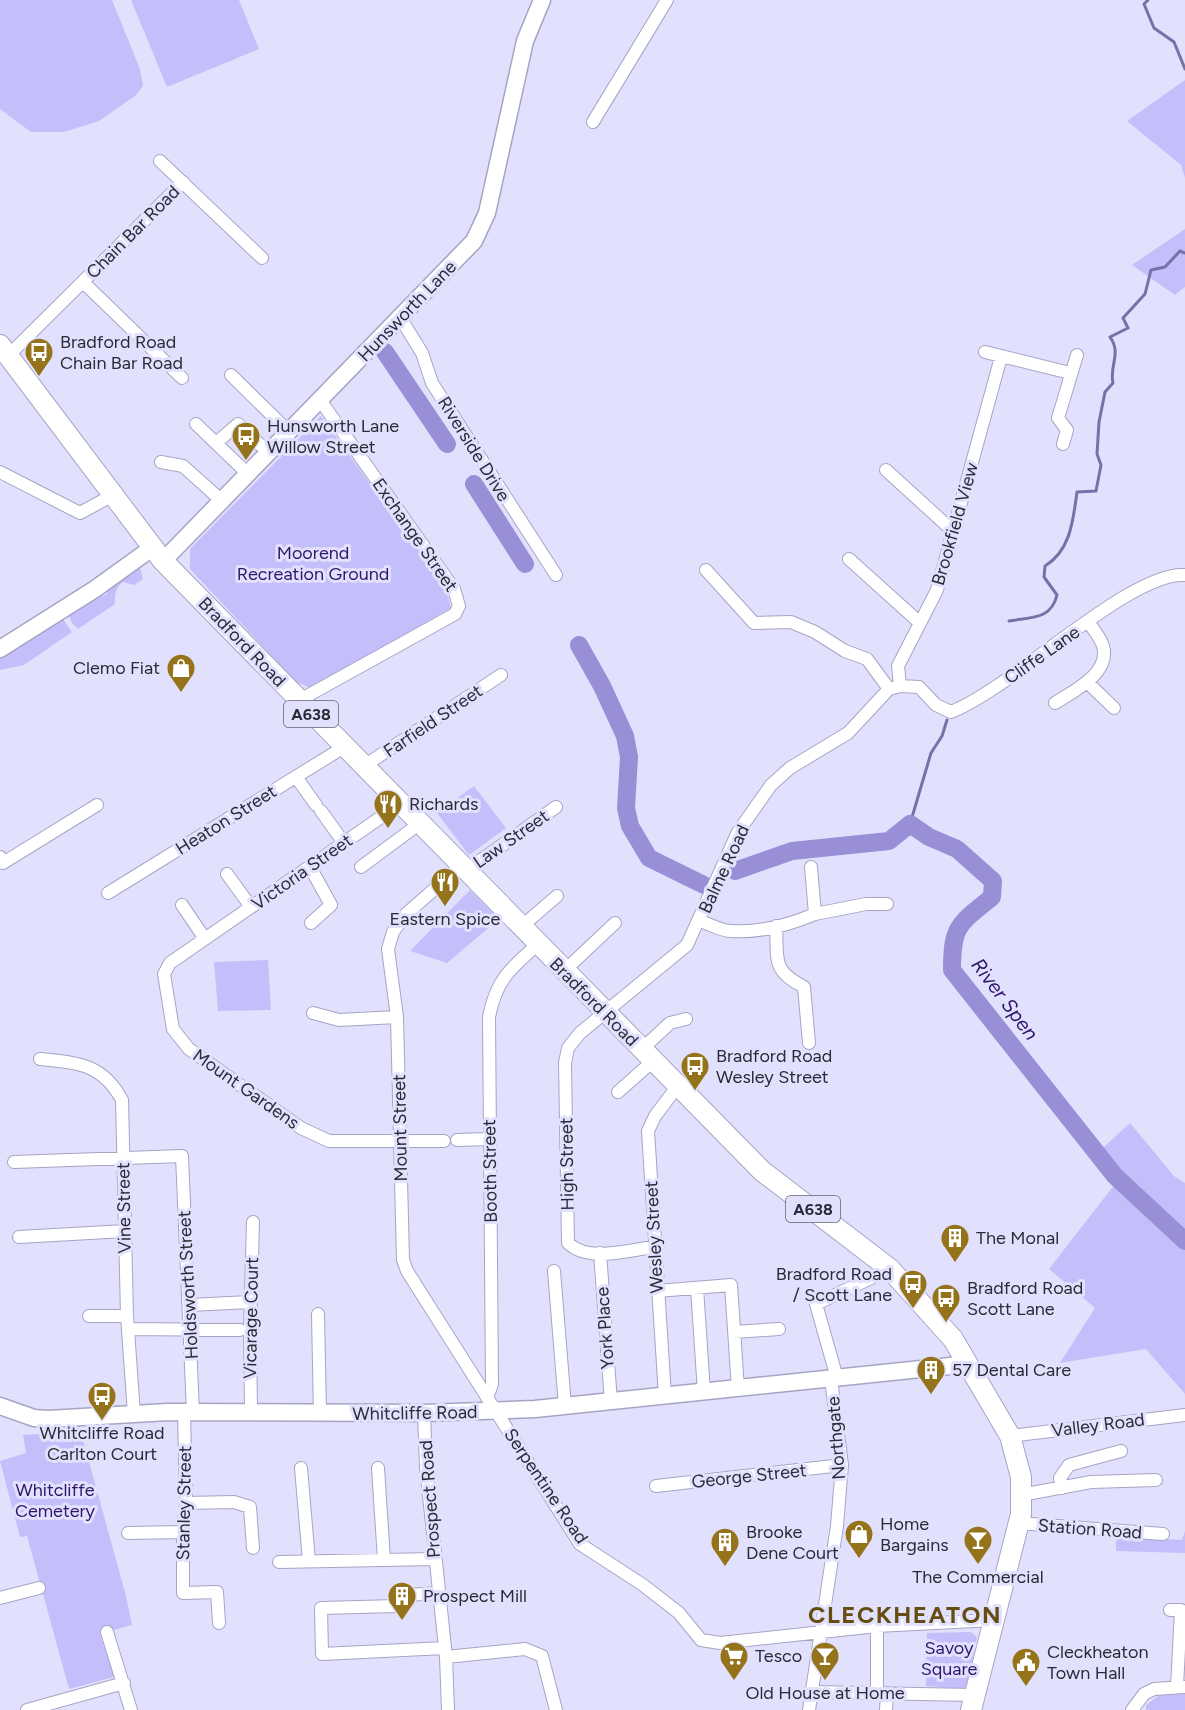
<svg xmlns="http://www.w3.org/2000/svg" width="1185" height="1710" font-family="Figtree,sans-serif">
  <rect width="100%" height="100%" fill="#e2e1fd"/>
  <path fill="#c4befa" d="M0 0H112L140 69 143 86 135 96 99 121 64 132H31L0 109Z
    M131 0H239L259 49 167 87Z
    M1185 80V178L1181 165 1127 121Z
    M1185 229V287L1175 295 1132 265Z
    M321 416 446 589 451 608 311 688 296 682 190 569V549Z
    M139 565 143 579 134 585 123 582C116 587 114 595 115 604L78 629 72 623 69 616 82 604 107 594 106 588 116 581 117 584 123 581V572Z
    M63 619 72 632 24 665 0 670V656Z
    M474 786 506 828 469 855 437 813Z
    M470 890 499 919 447 963 410 951Z
    M268 960 271 1010 218 1011 214 962Z
    M1130 1123 1174 1176 1185 1183V1394L1146 1349 1060 1363 1095 1308 1049 1269 1115 1184 1093 1157Z
    M79 1425 126 1596 132 1625 100 1634 114 1677 69 1689 27 1536 20 1537 0 1461 26 1453 23 1435 39 1434 44 1428Z
    M1185 1531V1553L1116 1551V1535L1182 1540Z
    M971 1632 977 1637 966 1689 926 1686 927 1633Z
    M1161 1694H1185V1710H1146V1705Z"/>
  <g fill="none" stroke-linecap="round" stroke-linejoin="round">
    <path stroke="#7771a7" stroke-width="3" d="M1148 0 1144 4 1154 28 1174 42 1185 69
      M1009 621C1031 617 1051 620 1057 595L1044 577 1045 566C1071 550 1073 520 1077 492L1096 491 1101 465 1097 454 1099 422 1105 392 1113 383C1109 365 1122 354 1110 337L1128 328 1123 318 1145 294 1151 270 1165 267 1180 251 1185 253
      M910 824 931 753 942 736 947 720"/>
    <path stroke="#988fd7" stroke-width="18" d="M385 352 447 444
      M474 484 525 564
      M579 645 602 686 625 736 629 757 626 808 630 826 649 858 704 885
      M735 871 792 851 889 841 910 824 929 837 957 849 993 881 992 897C959 924 952 925 952 970L1115 1176 1185 1241"/>
    <g stroke="#a6a4c5" stroke-width="14">
      <path id="street" d="M593 122 667 0
        M160 161 262 258
        M83 282 182 378
        M401 319 422 353 432 383 556 575
        M985 352 1070 373
        M8 356 183 182
        M231 375 288 431
        M196 424 248 474
        M216 443 238 424 268 452
        M1063 444 1067 430 1058 418 1077 355
        M161 462 183 466 222 501
        M886 470 953 531
        M0 472 80 513 113 495
        M849 559 920 623
        M706 570 754 623 791 622 815 632 845 651 867 659 889 689
        M1087 682 1114 708
        M900 686 898 666 937 590 1001 357
        M298 701 455 614 459 606 454 589 320 400
        M1055 703C1074 691 1111 673 1103 646 1101 638 1093 630 1089 622
        M364 766 501 675
        M296 777 316 805
        M400 804 170 963 164 974 173 1029 189 1049 301 1128 329 1141H444
        M321 811 344 843
        M0 857 3 863 97 805
        M462 865 406 914 393 932 388 949 397 1017 403 1260 407 1271 580 1544 643 1585 679 1613 701 1640 720 1643 877 1626 994 1620
        M310 867 331 905 311 923
        M361 867 419 824
        M467 870 556 807
        M227 874 251 907
        M108 893 344 747
        M182 905 205 939
        M815 914 866 904H887
        M700 921C710 924 721 931 731 931 760 933 789 925 815 914L811 867
        M776 926C778 960 771 970 804 987L809 1043
        M521 927 557 896
        M563 972 615 923
        M313 1013 339 1020 397 1017
        M642 1049 670 1023 686 1019
        M40 1059C77 1063 102 1063 122 1100L127 1316 134 1414
        M618 1092 653 1061
        M457 1140 489 1139
        M14 1162 182 1156 193 1413
        M19 1237 125 1231
        M654 1247C628 1250 589 1263 568 1243L565 1063 568 1048 580 1033 687 945 738 832 771 785 790 768 848 733 889 689 900 686 919 687 936 705 951 712C1013 688 1130 571 1185 575
        M600 1253 611 1402
        M554 1271 565 1406
        M697 1288 704 1392
        M657 1291 731 1285 738 1389
        M189 1305 250 1302
        M318 1314 320 1414
        M89 1316H127
        M129 1329 240 1330
        M734 1332 779 1329
        M837 1378 816 1304 890 1269
        M665 1396 648 1131 655 1116 677 1087
        M487 1398 492 1384 489 1017C496 980 510 969 537 945
        M184 1412 186 1503 183 1532V1593L217 1592 219 1623
        M251 1413 250 1331 253 1222
        M424 1413 426 1467 446 1657 448 1710
        M1010 1436 1185 1415
        M301 1468 309 1561
        M378 1468 384 1560
        M656 1486 842 1465
        M1062 1488 1060 1478 1069 1465 1121 1451
        M1021 1495 1091 1482 1156 1480
        M186 1503 234 1502 250 1507 253 1548
        M1018 1523 1163 1534
        M128 1533 183 1532
        M279 1562 434 1559
        M438 1593 408 1595 397 1606 321 1608 322 1654 445 1648
        M0 1598 39 1588
        M1170 1610H1181L1177 1687
        M107 1632 131 1710
        M446 1657 525 1649 542 1656 556 1710
        M813 1692 973 1695
        M877 1693V1626
        M27 1710 124 1683
        M809 1710 837 1526 842 1465 831 1379
        M886 1710 887 1694
        M1132 1710 1144 1694 1154 1689 1184 1687"/>
    </g>
    <g stroke="#a6a4c5" stroke-width="19">
      <path id="secondary" d="M163 561 474 241 487 213 525 41 542 0
        M0 649 95 589 152 548
        M0 1406 34 1418 48 1419 168 1412 424 1413 535 1409 969 1364"/>
    </g>
    <g stroke="#a6a4c5" stroke-width="22">
      <path id="primary" d="M0 345 163 561 762 1171 890 1269 953 1339 1010 1436 1021 1477V1514L971 1710"/>
    </g>
    <use href="#street" stroke="#fff" stroke-width="12"/>
    <use href="#secondary" stroke="#fff" stroke-width="16"/>
    <use href="#primary" stroke="#fff" stroke-width="20"/>
  </g>
  <defs>
    <g id="bus-pin" transform="scale(1.5)"><path d="M0 17L-7.5 6A9.5 9.5 0 1 1 7.5 6Z" fill="#95731b" stroke="#e2e1fd"/><path d="M-5-6H5V4H4V6H2V4H-2V6H-4V4H-5ZM-3.5-4V0h7V-4ZM-3.5 1.2v1.5H-2V1.2ZM2 1.2v1.5H3.5V1.2Z" fill="#fff"/></g>
    <g id="shop-pin" transform="scale(1.5)"><path d="M0 17L-7.5 6A9.5 9.5 0 1 1 7.5 6Z" fill="#95731b" stroke="#e2e1fd"/><path d="M-5-2.5h2.3a2.7 3.5 0 0 1 5.4 0H5L5.5 6h-11ZM-1.5-2.5h3a1.5 2.3 0 0 0-3 0Z" fill="#fff"/></g>
    <g id="restaurant-pin" transform="scale(1.5)"><path d="M0 17L-7.5 6A9.5 9.5 0 1 1 7.5 6Z" fill="#95731b" stroke="#e2e1fd"/><path d="M-5-6h1v4h1v-4h1v4h1v-4h1v5L-1.5 .5V6h-2V.5L-5-1ZM5-6V6H3V1.5H1.5Q1.5-4 5-6Z" fill="#fff"/></g>
    <g id="building-pin" transform="scale(1.5)"><path d="M0 17L-7.5 6A9.5 9.5 0 1 1 7.5 6Z" fill="#95731b" stroke="#e2e1fd"/><path d="M-4-6H4V6H1V3H-1V6H-4ZM-2.5-4.3h1.7v1.8h-1.7ZM.8-4.3h1.7v1.8H.8ZM-2.5-1h1.7V.8h-1.7ZM.8-1h1.7V.8H.8Z" fill="#fff"/></g>
    <g id="bar-pin" transform="scale(1.5)"><path d="M0 17L-7.5 6A9.5 9.5 0 1 1 7.5 6Z" fill="#95731b" stroke="#e2e1fd"/><path d="M-6-5H6L.8 .8V4.5H3.5V6h-7V4.5H-.8V.8Z" fill="#fff"/></g>
    <g id="supermarket-pin" transform="scale(1.5)"><path d="M0 17L-7.5 6A9.5 9.5 0 1 1 7.5 6Z" fill="#95731b" stroke="#e2e1fd"/><path d="M-6-5.5h2.5l.6 2H6L4.5 2H-2.5L-4.4-4H-6ZM-1.5 3.2a1.3 1.3 0 1 0 .1 0ZM3 3.2a1.3 1.3 0 1 0 .1 0Z" fill="#fff"/></g>
    <g id="civic-pin" transform="scale(1.5)"><path d="M0 17L-7.5 6A9.5 9.5 0 1 1 7.5 6Z" fill="#95731b" stroke="#e2e1fd"/><path d="M-.6-6.5H3V-4.5H.6V-3L4-1V1h2V6H-6V1h2V-1L-.6-3ZM-1.2 2.5V6h2.4V2.5Z" fill="#fff"/></g>
  </defs>
  <g fill-rule="evenodd">
    <use href="#bus-pin" x="39" y="352"/>
    <use href="#bus-pin" x="246" y="436"/>
    <use href="#shop-pin" x="181" y="668"/>
    <use href="#restaurant-pin" x="388" y="804"/>
    <use href="#restaurant-pin" x="445" y="882"/>
    <use href="#bus-pin" x="695" y="1066"/>
    <use href="#building-pin" x="955" y="1238"/>
    <use href="#bus-pin" x="913" y="1284"/>
    <use href="#bus-pin" x="946" y="1298"/>
    <use href="#building-pin" x="931" y="1370"/>
    <use href="#bus-pin" x="102" y="1396"/>
    <use href="#shop-pin" x="859" y="1534"/>
    <use href="#bar-pin" x="978" y="1540"/>
    <use href="#building-pin" x="725" y="1542"/>
    <use href="#building-pin" x="402" y="1596"/>
    <use href="#supermarket-pin" x="734" y="1656"/>
    <use href="#bar-pin" x="825" y="1656"/>
    <use href="#civic-pin" x="1026" y="1662"/>
  </g>
  <g text-anchor="middle" dominant-baseline="central" stroke-width="6" stroke-linejoin="round" paint-order="stroke">
    <g fill="#e2e1fd" stroke="#626172" stroke-width="1.5">
      <rect x="284" y="701" width="54" height="26" rx="4.5"/>
      <rect x="786" y="1196" width="54" height="26" rx="4.5"/>
    </g>
    <g font-size="16" font-weight="bold" fill="#2b2a37">
      <text x="311" y="714">A638</text>
      <text x="813" y="1209">A638</text>
    </g>
    <g font-size="18" fill="#2b2a37" stroke="#e2e1fd">
      <text transform="translate(133 232) rotate(-45)">Chain Bar Road</text>
      <text transform="translate(407 311) rotate(-46)">Hunsworth Lane</text>
      <text transform="translate(474 449) rotate(58)">Riverside Drive</text>
      <text transform="translate(955 524) rotate(-74)">Brookfield View</text>
      <text transform="translate(415 535) rotate(55)">Exchange Street</text>
      <text transform="translate(242 642) rotate(46)">Bradford Road</text>
      <text transform="translate(1042 655) rotate(-35)">Cliffe Lane</text>
      <text transform="translate(433 721) rotate(-34)">Farfield Street</text>
      <text transform="translate(226 820) rotate(-32)">Heaton Street</text>
      <text transform="translate(511 839) rotate(-35)">Law Street</text>
      <text transform="translate(724 869) rotate(-65)">Balme Road</text>
      <text transform="translate(302 872) rotate(-35)">Victoria Street</text>
      <text transform="translate(594 1002) rotate(45)">Bradford Road</text>
      <text transform="translate(246 1089) rotate(35)">Mount Gardens</text>
      <text transform="translate(400 1128) rotate(-91)">Mount Street</text>
      <text transform="translate(567 1164) rotate(-91)">High Street</text>
      <text transform="translate(490 1171) rotate(-91)">Booth Street</text>
      <text transform="translate(124 1208) rotate(-91)">Vine Street</text>
      <text transform="translate(654 1237) rotate(-93)">Wesley Street</text>
      <text transform="translate(188 1285) rotate(-93)">Holdsworth Street</text>
      <text transform="translate(251 1318) rotate(-89)">Vicarage Court</text>
      <text transform="translate(605 1328) rotate(-94)">York Place</text>
      <text transform="translate(415 1413) rotate(-1)">Whitcliffe Road</text>
      <text transform="translate(1098 1425) rotate(-7)">Valley Road</text>
      <text transform="translate(836 1438) rotate(-94)">Northgate</text>
      <text transform="translate(749 1476) rotate(-6)">George Street</text>
      <text transform="translate(546 1486) rotate(56)">Serpentine Road</text>
      <text transform="translate(430 1499) rotate(-94)">Prospect Road</text>
      <text transform="translate(184 1503) rotate(-89)">Stanley Street</text>
      <text transform="translate(1090 1529) rotate(4)">Station Road</text>
    </g>
    <g font-size="18" fill="#2b2a37" stroke="#e2e1fd" text-anchor="start">
      <text x="60" y="342">Bradford Road<tspan x="60" dy="21">Chain Bar Road</tspan></text>
      <text x="267" y="426">Hunsworth Lane<tspan x="267" dy="21">Willow Street</tspan></text>
      <text x="160" y="668" text-anchor="end">Clemo Fiat</text>
      <text x="409" y="804">Richards</text>
      <text x="445" y="919" text-anchor="middle">Eastern Spice</text>
      <text x="716" y="1056">Bradford Road<tspan x="716" dy="21">Wesley Street</tspan></text>
      <text x="976" y="1238">The Monal</text>
      <text x="892" y="1274" text-anchor="end">Bradford Road<tspan x="892" dy="21">/ Scott Lane</tspan></text>
      <text x="967" y="1288">Bradford Road<tspan x="967" dy="21">Scott Lane</tspan></text>
      <text x="952" y="1370">57 Dental Care</text>
      <text x="102" y="1433" text-anchor="middle">Whitcliffe Road<tspan x="102" dy="21">Carlton Court</tspan></text>
      <text x="880" y="1524">Home<tspan x="880" dy="21">Bargains</tspan></text>
      <text x="746" y="1532">Brooke<tspan x="746" dy="21">Dene Court</tspan></text>
      <text x="978" y="1577" text-anchor="middle">The Commercial</text>
      <text x="423" y="1596">Prospect Mill</text>
      <text x="1047" y="1652">Cleckheaton<tspan x="1047" dy="21">Town Hall</tspan></text>
      <text x="755" y="1656">Tesco</text>
      <text x="825" y="1693" text-anchor="middle">Old House at Home</text>
    </g>
    <g font-size="18" fill="#2f166a" stroke="#e2e1fd">
      <text x="313" y="553">Moorend<tspan x="313" dy="21">Recreation Ground</tspan></text>
      <text x="55" y="1490">Whitcliffe<tspan x="55" dy="21">Cemetery</tspan></text>
      <text x="949" y="1648">Savoy<tspan x="949" dy="21">Square</tspan></text>
    </g>
    <g font-size="20" font-style="italic" fill="#2e1569" stroke="#e2e1fd">
      <text transform="translate(1005 999) rotate(53)">River Spen</text>
    </g>
    <g font-size="24" font-weight="bold" letter-spacing="1.5" fill="#654d12" stroke="#e2e1fd">
      <text x="905" y="1614">CLECKHEATON</text>
    </g>
  </g>
</svg>
